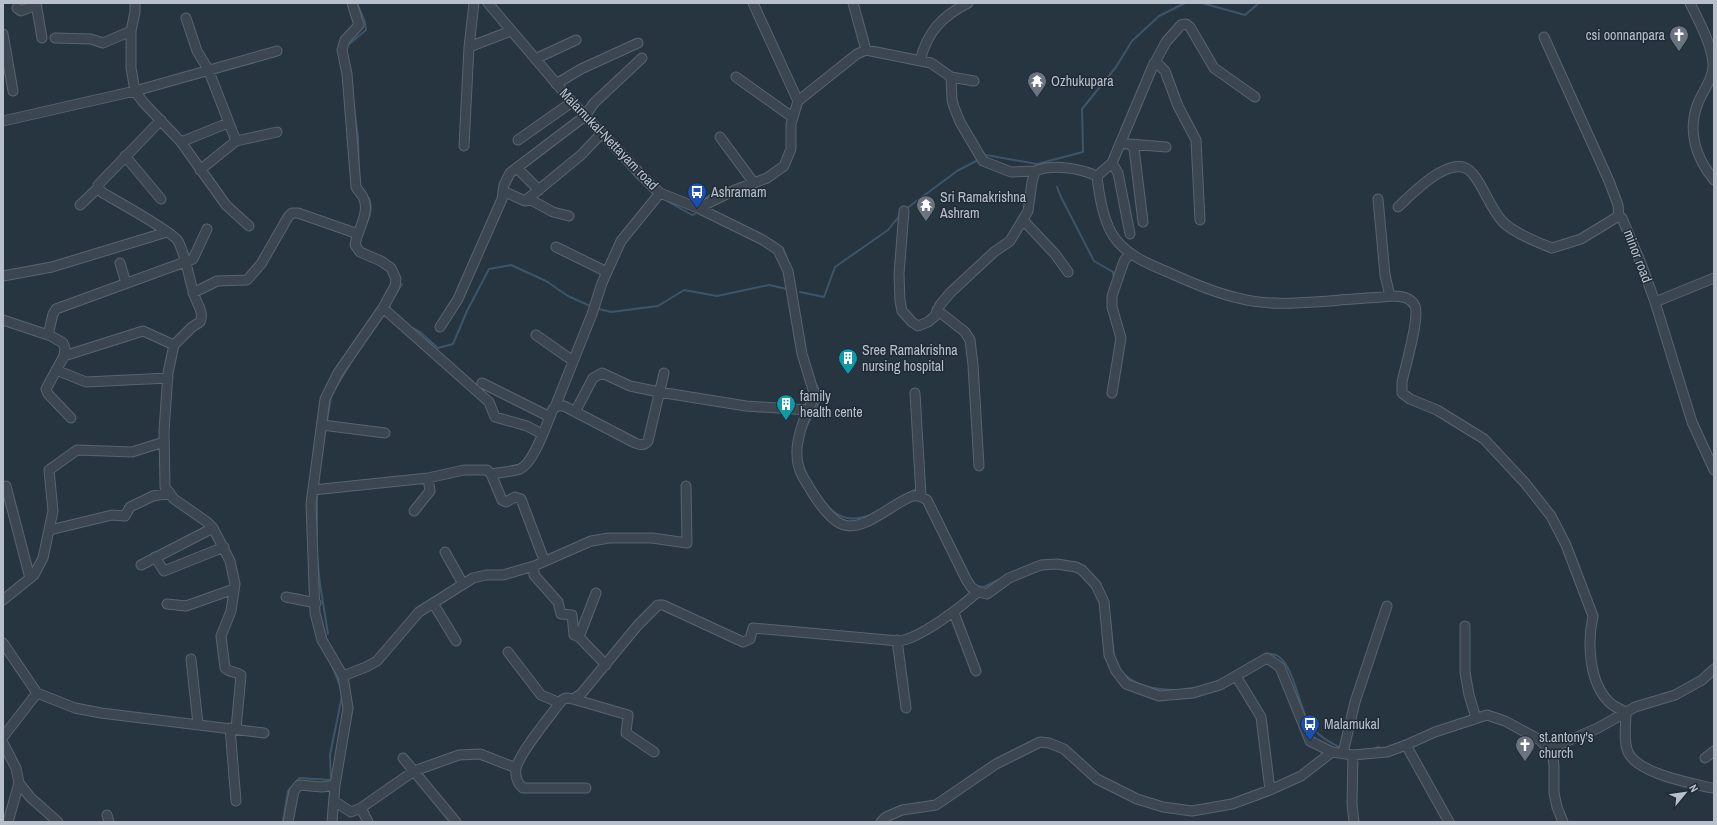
<svg xmlns="http://www.w3.org/2000/svg" width="1717" height="825" font-family="'Archivo Narrow',sans-serif">
  <rect width="100%" height="100%" fill="#273541"/>
  <g fill="none" stroke-linecap="round" stroke-linejoin="round">
    <path stroke="#3d5569" stroke-width="2" d="M1202 3 1245 15 1259 3
      M509 35 517 44
      M348 45 366 30 365 22 357 3
      M354 108 358 137 359 173
      M615 153 636 177 653 193
      M984 157 986 155 1037 164 1083 152 1082 109 1116 67 1132 41 1159 16 1185 3
      M1057 187 1061 197 1094 261 1113 272 1114 279
      M660 197 692 215 695 214
      M698 203 710 195
      M906 209 957 171 978 160
      M366 223C371 216 372 206 369 198
      M771 240 783 248 788 261
      M800 292 824 297 835 267 888 230 900 215
      M395 295 402 284
      M599 309 611 312 658 306 684 290 717 296 769 285 787 289
      M412 328 420 332 438 348 453 344 467 311 489 269 511 265 546 281 568 296 588 305
      M335 389 350 364
      M327 421 331 397
      M806 428C812 412 828 399 815 383
      M907 494 917 489
      M824 502C838 519 850 522 871 515
      M317 536V496
      M317 557 320 584 328 634
      M977 586 984 587 1000 579
      M1110 619 1114 655
      M1268 655C1291 647 1299 708 1308 721 1316 735 1327 741 1341 748
      M332 666 340 686
      M1125 675C1138 687 1160 690 1177 690
      M1186 689 1195 688
      M1373 749 1379 747
      M295 783 299 778 331 780 330 755 342 696
      M283 822 288 791 292 787"/>
    <g stroke="#59646e" stroke-width="11">
      <path id="minor" d="M36 3 42 38
        M135 3V12L131 31V68L135 91 143 102 181 142 226 205 249 226
        M488 3 572 102 652 186 660 193 698 208 763 240 778 250 788 271 802 354 814 393C814 401 810 405 807 412 799 432 791 456 803 477 811 491 826 517 841 524 863 534 893 502 913 496 918 495 922 497 927 500L966 579 971 587 978 592 987 594 1009 578 1041 565 1057 564 1076 567 1082 570 1096 585 1104 602 1109 655 1116 671 1126 684 1159 696 1193 693 1220 685 1267 658 1280 667 1310 741 1332 752
        M753 3 798 101
        M853 3 866 50
        M1690 3C1699 21 1711 43 1713 63 1714 78 1703 90 1698 103 1687 131 1696 158 1714 180
        M17 8 21 11 36 5
        M186 18 197 51 208 69 236 141 277 132
        M3 34 13 91
        M1544 37 1609 181 1618 205 1619 217
        M55 38 91 39 103 43 131 31
        M469 47 511 31
        M535 59 576 40
        M920 61C927 32 942 16 968 3
        M1154 63 1159 65 1165 71 1178 106 1196 140 1200 220
        M736 77 792 117
        M951 77 974 81
        M556 84 581 69 638 43
        M161 120 98 185V188L103 193C115 200 173 232 178 241 186 256 188 274 193 291 195 302 205 311 200 322L192 327 174 345 168 373 164 431 165 487 174 499 207 522 213 528 230 561 235 584 231 611 221 636 225 668C230 673 236 671 241 675L236 729
        M3 121 135 91 277 51
        M720 137 754 183
        M518 140 572 102
        M181 142 228 123
        M1120 143 1129 144 1134 148 1143 222
        M1129 144 1166 147
        M464 146 469 47 474 3
        M125 156 161 199
        M1112 163 1118 173 1130 234
        M517 168 539 190
        M200 170 236 141
        M1035 171C1054 164 1079 168 1097 176L1112 163 1152 68 1166 42 1181 25 1186 24 1190 27 1214 68 1255 97
        M1097 176C1099 195 1102 215 1111 232 1123 254 1148 264 1170 273 1192 283 1215 293 1238 298 1268 306 1299 303 1329 301 1351 299 1372 298 1393 296 1401 296 1411 297 1415 306 1420 318 1405 367 1402 382V393L1410 399 1437 410 1484 439 1525 483 1551 516 1566 545 1593 616C1587 643 1589 682 1609 702 1614 707 1620 709 1626 712 1626 725 1623 740 1628 752 1638 774 1691 783 1712 788
        M503 191 525 201 531 200 553 212 569 216
        M1378 199 1385 275 1390 296
        M525 201 581 155 602 133
        M80 205 98 188
        M1398 207C1412 194 1454 149 1473 174 1485 189 1490 208 1503 222 1513 232 1539 243 1552 248L1581 239 1617 217 1622 218 1642 266 1655 302 1692 422 1714 470
        M698 208 735 190 767 178 784 166 791 149V124L798 101 857 54 866 50 931 63 951 77 952 100 954 107 960 122 983 161 1011 172 1035 171 1032 182 1028 211 1010 241 994 252 950 293 940 305 935 316 928 322 918 326 912 322 902 311 900 301 899 274 904 211
        M1023 220 1055 254 1068 272
        M556 247 607 272
        M120 263 126 283
        M3 276 52 267 167 232
        M193 293 217 281 247 280 261 264 288 217 292 213H298L358 234
        M1655 302 1714 278
        M383 308 489 402 495 417 527 426 542 434
        M937 310 965 332 970 340 973 365 979 466
        M3 320 51 336 63 343 65 348 64 356 46 389 48 394 71 418
        M440 327 458 299 502 199 504 185 510 173 585 116 594 103 642 58
        M48 335 53 314 56 309 193 259 207 229
        M536 335 573 361
        M64 356 143 331 174 345
        M56 370 86 382 168 378
        M482 383 550 417
        M915 393 921 496
        M1112 393 1121 338 1112 307V296L1124 261 1130 253
        M555 407 592 314 602 283 621 241 660 193
        M575 412 593 378 602 373 630 386 659 392 746 406 808 410
        M322 425 385 433
        M491 474C500 472 511 472 520 469 534 463 547 423 553 409L558 406H564L635 443C640 445 644 446 648 441L664 373
        M6 486 30 578
        M313 490 428 478 464 470H487L491 474 502 500 506 502 515 497 521 499 544 560
        M414 511 430 491 428 478
        M50 530 112 515 125 516 130 507 153 496 170 493
        M445 552 463 584
        M155 557 164 571 224 547
        M141 565 213 528
        M534 566V575L558 602 561 614 572 615 574 635 579 637 606 665
        M286 597 316 603
        M3 600 34 575 43 558 53 511 49 470 77 450 132 452 164 442
        M433 603 456 641
        M167 604 186 606 234 589
        M954 613 976 671
        M1465 626V672L1469 695 1476 718
        M579 637 596 593
        M897 640 906 708
        M3 643 37 693 3 737
        M508 652 541 695 560 703
        M191 659 198 724
        M343 676 366 667 377 661 419 612 473 578 486 575H503L534 566 591 541 609 538H652L687 543 686 486
        M1236 676 1261 717 1270 790
        M37 693 75 708 101 713 264 733
        M573 699 628 715 626 733 654 752
        M230 728 236 801
        M3 743 16 768 19 783 8 822
        M1406 745 1449 822
        M1549 749 1598 728 1635 707 1675 695 1702 680 1714 669
        M1343 753 1355 702 1387 606
        M1353 755 1352 804 1354 822
        M403 758 456 822
        M1705 758 1714 751
        M19 783 30 797 58 822
        M586 788H523C517 783 515 775 516 768 520 752 551 715 562 700L566 698 573 699 581 694 638 625 658 605H663L743 642 750 639 753 628 899 641C921 638 961 607 978 592
        M334 801 351 812 361 808 414 771 459 755 480 754 516 768
        M361 808 368 822
        M107 815 109 822
        M288 822 294 791 299 785 322 787 335 785
        M332 822 335 785 348 708 343 676 322 640 315 613 311 504 325 399 338 373 383 308 395 286 396 279 391 268 381 261 360 252 355 245C357 230 371 212 363 197 362 194 358 191 356 187L347 74 342 50 345 40 359 25 352 3
        M881 822 886 817 902 810 936 805 996 764 1040 742 1049 743 1064 749 1097 779 1137 799 1163 807 1192 811 1232 804 1270 790 1301 776 1332 752 1353 755 1387 752 1406 745 1435 732 1487 715 1505 721 1540 740 1549 749 1553 757 1554 766V793L1557 807 1563 822"/>
    </g>
    <use href="#minor" stroke="#3b4651" stroke-width="9"/>
  </g>
  <defs>
    <g id="church-pin" transform="scale(1)"><path d="M0 17L-7.5 6A9.5 9.5 0 1 1 7.5 6Z" fill="#6b7280" stroke="#202b36"/><path d="M-1.2-6h2.4v3.5h3.3v2.4h-3.3V6h-2.4V-.1h-3.3v-2.4h3.3Z" fill="#fff"/></g>
    <g id="temple-pin" transform="scale(1)"><path d="M0 17L-7.5 6A9.5 9.5 0 1 1 7.5 6Z" fill="#6b7280" stroke="#202b36"/><path d="M0-6L5-2H3V0L6.5 2.5H4V6H1.5V3h-3V6H-4V2.5H-6.5L-3 0V-2H-5Z" fill="#fff"/></g>
    <g id="bus-pin" transform="scale(1)"><path d="M0 17L-7.5 6A9.5 9.5 0 1 1 7.5 6Z" fill="#1a4fb4" stroke="#202b36"/><path d="M-5-6H5V4H4V6H2V4H-2V6H-4V4H-5ZM-3.5-4V0h7V-4ZM-3.5 1.2v1.5H-2V1.2ZM2 1.2v1.5H3.5V1.2Z" fill="#fff"/></g>
    <g id="building-pin" transform="scale(1)"><path d="M0 17L-7.5 6A9.5 9.5 0 1 1 7.5 6Z" fill="#0f9aa8" stroke="#202b36"/><path d="M-4-6H4V6H1V3H-1V6H-4ZM-2.5-4.3h1.7v1.8h-1.7ZM.8-4.3h1.7v1.8H.8ZM-2.5-1h1.7V.8h-1.7ZM.8-1h1.7V.8H.8Z" fill="#fff"/></g>
  </defs>
  <g fill-rule="evenodd">
    <use href="#church-pin" x="1679" y="35"/>
    <use href="#temple-pin" x="1037" y="81"/>
    <use href="#bus-pin" x="697" y="192"/>
    <use href="#temple-pin" x="926" y="205"/>
    <use href="#building-pin" x="848" y="358"/>
    <use href="#building-pin" x="786" y="404"/>
    <use href="#bus-pin" x="1310" y="724"/>
    <use href="#church-pin" x="1525" y="745"/>
  </g>
  <g text-anchor="middle" dominant-baseline="central" stroke-width="3" stroke-linejoin="round" paint-order="stroke">
    <g font-size="14" fill="#b8c1cb" stroke="#202b36" text-anchor="start">
      <text x="1665" y="35" text-anchor="end">csi oonnanpara</text>
      <text x="1051" y="81">Ozhukupara</text>
      <text x="711" y="192">Ashramam</text>
      <text x="940" y="197">Sri Ramakrishna<tspan x="940" dy="16">Ashram</tspan></text>
      <text x="862" y="350">Sree Ramakrishna<tspan x="862" dy="16">nursing hospital</tspan></text>
      <text x="800" y="396">family<tspan x="800" dy="16">health cente</tspan></text>
      <text x="1324" y="724">Malamukal</text>
      <text x="1539" y="737">st.antony's<tspan x="1539" dy="16">church</tspan></text>
    </g>
    <g font-size="14" fill="#b8c1cb" stroke="#202b36">
      <text transform="translate(609 139) rotate(46)">Malamukal-Nettayam road</text>
      <text transform="translate(1638 256) rotate(69)">minor road</text>
    </g>
  </g>
  <rect width="1717" height="825" fill="none" stroke="#b8c1cb" stroke-width="8"/>
  <g transform="translate(1685 793) rotate(61)" stroke="#202b36" stroke-width="3" paint-order="stroke">
  <path d="M0-3L7 15L0 10L-7 15Z" fill="#b8c1cb"/>
  <text y="-6" font-size="11" font-weight="bold" text-anchor="middle" fill="#b8c1cb">N</text>
  </g>
</svg>
